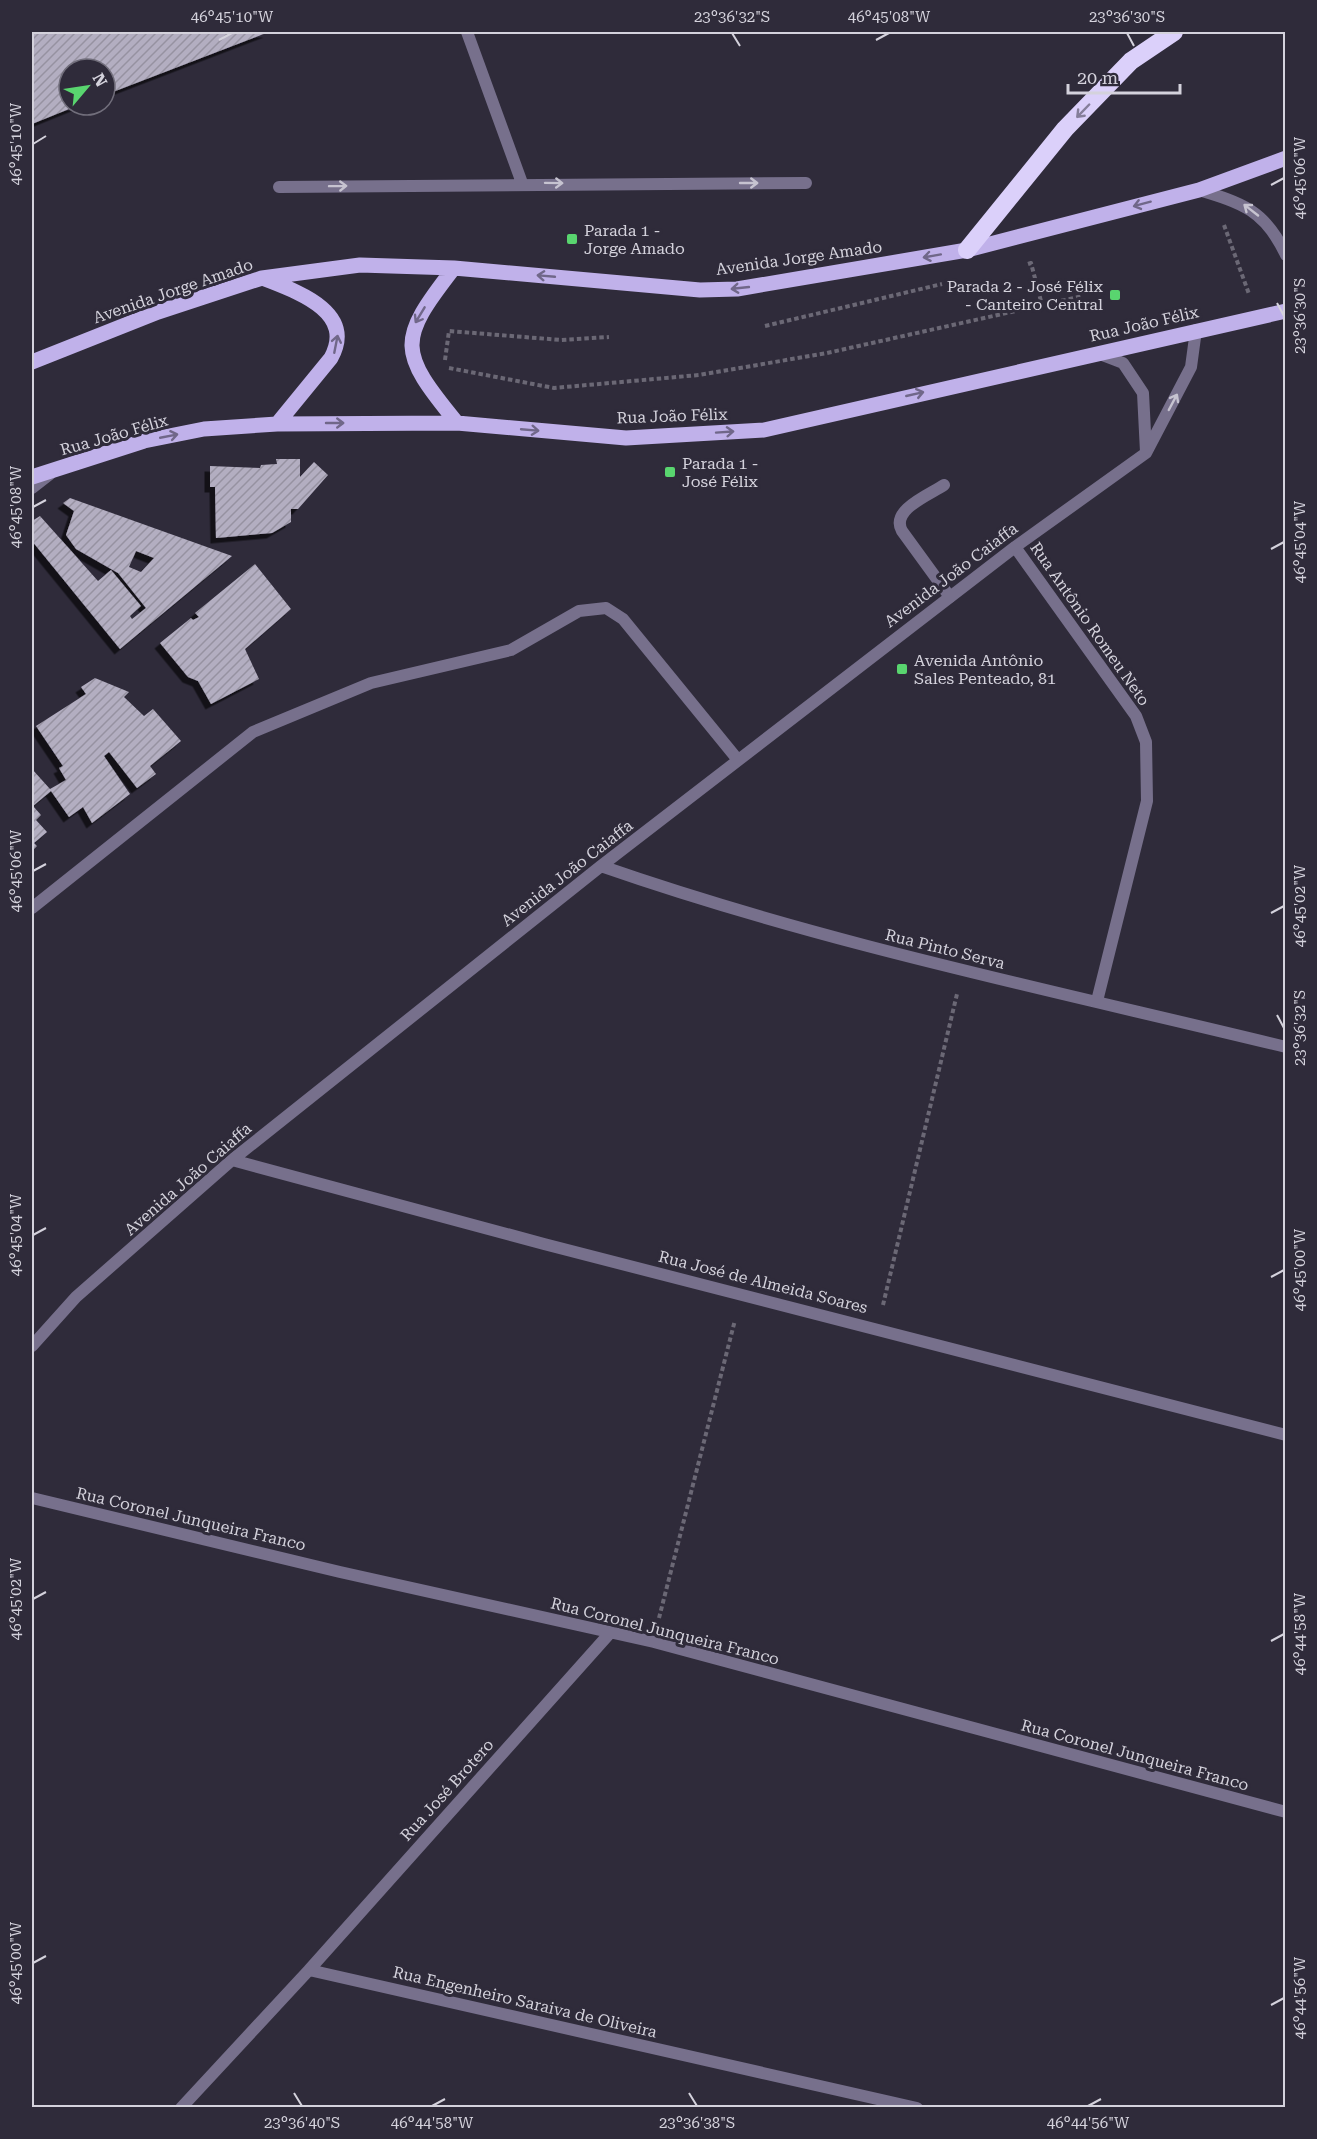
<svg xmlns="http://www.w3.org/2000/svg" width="1317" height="2139" font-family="'Roboto Serif',serif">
  <defs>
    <pattern id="building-hatch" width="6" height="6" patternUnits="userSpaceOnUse" patternTransform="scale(1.5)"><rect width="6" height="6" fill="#b3aec1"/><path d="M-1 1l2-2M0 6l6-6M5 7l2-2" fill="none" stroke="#9692a1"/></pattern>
    <filter id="shadow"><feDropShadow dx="-5.5" dy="5.5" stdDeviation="0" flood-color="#0009"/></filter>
  </defs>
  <rect width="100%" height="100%" fill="#2f2b3a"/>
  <path fill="url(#building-hatch)" fill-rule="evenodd" filter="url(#shadow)" d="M32 32H269L105 95V69H69V105H79L32 124Z
    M276 459H300V477L314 462 328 475 298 509H291V522L272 533 216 538 215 487H210V466L260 468 261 465 277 464Z
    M70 498 232 556 120 649 32 541V521L40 516 98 581 111 570 141 606 130 616 132 619 146 608 118 573 76 549 66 535 74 511 63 503ZM136 551 154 558 141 572 129 567Z
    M255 564 291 609 245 649 259 679 211 704 198 681 188 677 160 643 191 618 193 620 199 617 195 613Z
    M95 678 129 692 124 697 144 716 153 709 181 741 150 766 156 774 137 788 109 752 104 756 130 794 92 823 83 807 69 817 51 791 33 806 41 815 36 820 47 832 34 843 37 846 32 851V769L50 789 66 780 59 768 63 766 36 726 86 694 81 687Z"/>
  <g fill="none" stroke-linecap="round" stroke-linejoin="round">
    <path stroke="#6b6875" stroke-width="4" stroke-dasharray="4.5 3" stroke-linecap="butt" d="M1224 225 1249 294
      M1028 264 1031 263 1042 305
      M765 326 942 284
      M445 360 449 331 561 340 609 337
      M449 368 554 388 699 375 827 353 1083 296
      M883 1305 957 994
      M659 1618 735 1320"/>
    <path stroke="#77708c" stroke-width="12" d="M467 32 522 183
      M279 187 806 183
      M944 485C929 495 890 510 902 531L950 597"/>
    <path stroke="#77708c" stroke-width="12" d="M1199 190C1242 203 1265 210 1286 255
      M1097 353 1123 363 1143 393 1146 452
      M32 488 50 474
      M1015 547 1136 716 1146 742 1147 801 1097 1001
      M601 866C825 944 1056 991 1286 1047
      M32 908 253 732 371 683 511 650 579 611 606 608 623 619 738 760
      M232 1160 544 1244 1286 1435
      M32 1346 76 1297 232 1160 601 866 1015 547 1146 453 1191 367 1196 330
      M32 1498 340 1572 654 1642 1286 1812
      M309 1970 610 1633
      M181 2108 309 1970 917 2108"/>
    <path stroke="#c0b1ea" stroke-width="15" d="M454 268C397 341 398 351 457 423
      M265 279C298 292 356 312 331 358L277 424
      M32 362 158 312 262 278 360 265 454 268 700 290 737 289 967 250 1199 190 1286 158
      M32 477 144 441 204 429 277 424 457 423 626 438 764 430 1286 311"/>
    <path stroke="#dbd0fa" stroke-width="18" d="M967 250 1065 129 1131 61 1174 32"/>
  </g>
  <defs><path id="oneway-shaft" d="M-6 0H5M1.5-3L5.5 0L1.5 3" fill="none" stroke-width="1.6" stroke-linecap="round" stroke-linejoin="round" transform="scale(1.5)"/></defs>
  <use stroke="#857e9a" href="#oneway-shaft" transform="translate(1083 111) rotate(134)"/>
  <g stroke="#c6c3d0">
    <use href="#oneway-shaft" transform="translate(554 183) rotate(1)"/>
    <use href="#oneway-shaft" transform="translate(749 183)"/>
    <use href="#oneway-shaft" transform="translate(338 186) rotate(-1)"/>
    <use href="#oneway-shaft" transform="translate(1251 210) rotate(-142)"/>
    <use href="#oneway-shaft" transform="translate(1173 402) rotate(-62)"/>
  </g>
  <g stroke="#706789">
    <use href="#oneway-shaft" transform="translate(1142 204) rotate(165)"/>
    <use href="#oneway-shaft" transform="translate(932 256) rotate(170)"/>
    <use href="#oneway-shaft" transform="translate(546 276) rotate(-175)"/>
    <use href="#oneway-shaft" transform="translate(740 288) rotate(174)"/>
    <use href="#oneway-shaft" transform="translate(420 315) rotate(121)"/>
    <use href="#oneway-shaft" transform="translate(336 344) rotate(-79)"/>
    <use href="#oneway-shaft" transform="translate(915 394) rotate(-13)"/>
    <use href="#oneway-shaft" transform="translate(335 423)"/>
    <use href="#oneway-shaft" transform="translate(530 430) rotate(5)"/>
    <use href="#oneway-shaft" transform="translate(725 432) rotate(-4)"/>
    <use href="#oneway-shaft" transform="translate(169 436) rotate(-11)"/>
  </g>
  <path fill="none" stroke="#d4d2dc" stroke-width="2" d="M732 33 740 46M1127 33 1134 46M219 40 232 33M876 40 889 33M33 144 46 136M1271 185 1284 178M1277 303 1284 316M33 507 46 500M1271 549 1284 542M33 871 46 864M1271 913 1284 906M1277 1015 1284 1028M33 1235 46 1228M1271 1277 1284 1270M33 1599 46 1592M1271 1641 1284 1634M33 1963 46 1956M1271 2005 1284 1998M294 2093 302 2106M689 2093 697 2106M432 2106 445 2099M1088 2106 1101 2099"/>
  <g fill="#59d56f" stroke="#2f2b3a" stroke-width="2">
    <rect x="566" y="233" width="12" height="12" rx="3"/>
    <rect x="1109" y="289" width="12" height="12" rx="3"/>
    <rect x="664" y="466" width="12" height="12" rx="3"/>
    <rect x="896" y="663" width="12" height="12" rx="3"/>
  </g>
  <g text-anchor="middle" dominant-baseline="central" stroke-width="6" stroke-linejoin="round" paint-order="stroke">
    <g font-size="16" fill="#d4d2dc" stroke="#2f2b3a" text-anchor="start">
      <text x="584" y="230">Parada 1 -<tspan x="584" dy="18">Jorge Amado</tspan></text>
      <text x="1103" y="286" text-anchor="end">Parada 2 - José Félix<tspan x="1103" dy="18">- Canteiro Central</tspan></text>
      <text x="682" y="463">Parada 1 -<tspan x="682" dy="18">José Félix</tspan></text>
      <text x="914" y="660">Avenida Antônio<tspan x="914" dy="18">Sales Penteado, 81</tspan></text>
    </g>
    <g font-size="16" fill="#d4d2dc" stroke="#2f2b3a">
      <text transform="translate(799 258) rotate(-8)">Avenida Jorge Amado</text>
      <text transform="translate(173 291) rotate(-19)">Avenida Jorge Amado</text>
      <text transform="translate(1144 324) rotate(-13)">Rua João Félix</text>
      <text transform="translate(672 416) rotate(-2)">Rua João Félix</text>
      <text transform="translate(114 435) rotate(-16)">Rua João Félix</text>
      <text transform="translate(951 575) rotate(-37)">Avenida João Caiaffa</text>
      <text transform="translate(1090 624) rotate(55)">Rua Antônio Romeu Neto</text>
      <text transform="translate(567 873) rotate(-38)">Avenida João Caiaffa</text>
      <text transform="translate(945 949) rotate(14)">Rua Pinto Serva</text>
      <text transform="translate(188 1179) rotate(-41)">Avenida João Caiaffa</text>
      <text transform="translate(763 1282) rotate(14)">Rua José de Almeida Soares</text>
      <text transform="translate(191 1519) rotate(13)">Rua Coronel Junqueira Franco</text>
      <text transform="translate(665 1631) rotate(14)">Rua Coronel Junqueira Franco</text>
      <text transform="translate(1135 1755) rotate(15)">Rua Coronel Junqueira Franco</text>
      <text transform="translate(447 1790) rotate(-48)">Rua José Brotero</text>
      <text transform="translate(525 2002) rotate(13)">Rua Engenheiro Saraiva de Oliveira</text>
    </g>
  </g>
  <rect width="1317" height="2139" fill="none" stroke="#2f2b3a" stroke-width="66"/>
  <g transform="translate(87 87) rotate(61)"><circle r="28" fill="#2f2b3a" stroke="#716e7b" stroke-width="1.5"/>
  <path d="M0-4.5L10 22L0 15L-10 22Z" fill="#59d56f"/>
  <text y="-9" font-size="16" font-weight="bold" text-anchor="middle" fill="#d4d2dc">N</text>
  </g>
  <path d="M1068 84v9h112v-9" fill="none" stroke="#d4d2dc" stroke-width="3"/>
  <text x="1077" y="84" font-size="18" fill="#d4d2dc" stroke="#2f2b3a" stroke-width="4.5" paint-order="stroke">20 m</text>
  <rect x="33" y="33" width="1251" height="2073" fill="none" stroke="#d4d2dc" stroke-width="2"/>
  <g font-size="15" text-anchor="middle" fill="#d4d2dc">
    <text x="232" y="22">46°45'10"W</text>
    <text x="732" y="22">23°36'32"S</text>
    <text x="889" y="22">46°45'08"W</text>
    <text x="1127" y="22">23°36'30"S</text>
    <text transform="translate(16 144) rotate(-90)" y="5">46°45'10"W</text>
    <text transform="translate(1300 178) rotate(-90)" y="5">46°45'06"W</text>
    <text transform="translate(1300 316) rotate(-90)" y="5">23°36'30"S</text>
    <text transform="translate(16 507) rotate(-90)" y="5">46°45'08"W</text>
    <text transform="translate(1300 542) rotate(-90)" y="5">46°45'04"W</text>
    <text transform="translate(16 871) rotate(-90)" y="5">46°45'06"W</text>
    <text transform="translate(1300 906) rotate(-90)" y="5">46°45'02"W</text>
    <text transform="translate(1300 1028) rotate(-90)" y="5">23°36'32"S</text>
    <text transform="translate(16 1235) rotate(-90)" y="5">46°45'04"W</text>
    <text transform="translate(1300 1270) rotate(-90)" y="5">46°45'00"W</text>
    <text transform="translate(16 1599) rotate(-90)" y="5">46°45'02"W</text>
    <text transform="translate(1300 1634) rotate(-90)" y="5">46°44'58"W</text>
    <text transform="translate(16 1963) rotate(-90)" y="5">46°45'00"W</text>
    <text transform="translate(1300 1998) rotate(-90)" y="5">46°44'56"W</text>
    <text x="302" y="2128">23°36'40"S</text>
    <text x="432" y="2128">46°44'58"W</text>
    <text x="697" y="2128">23°36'38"S</text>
    <text x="1088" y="2128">46°44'56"W</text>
  </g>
</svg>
